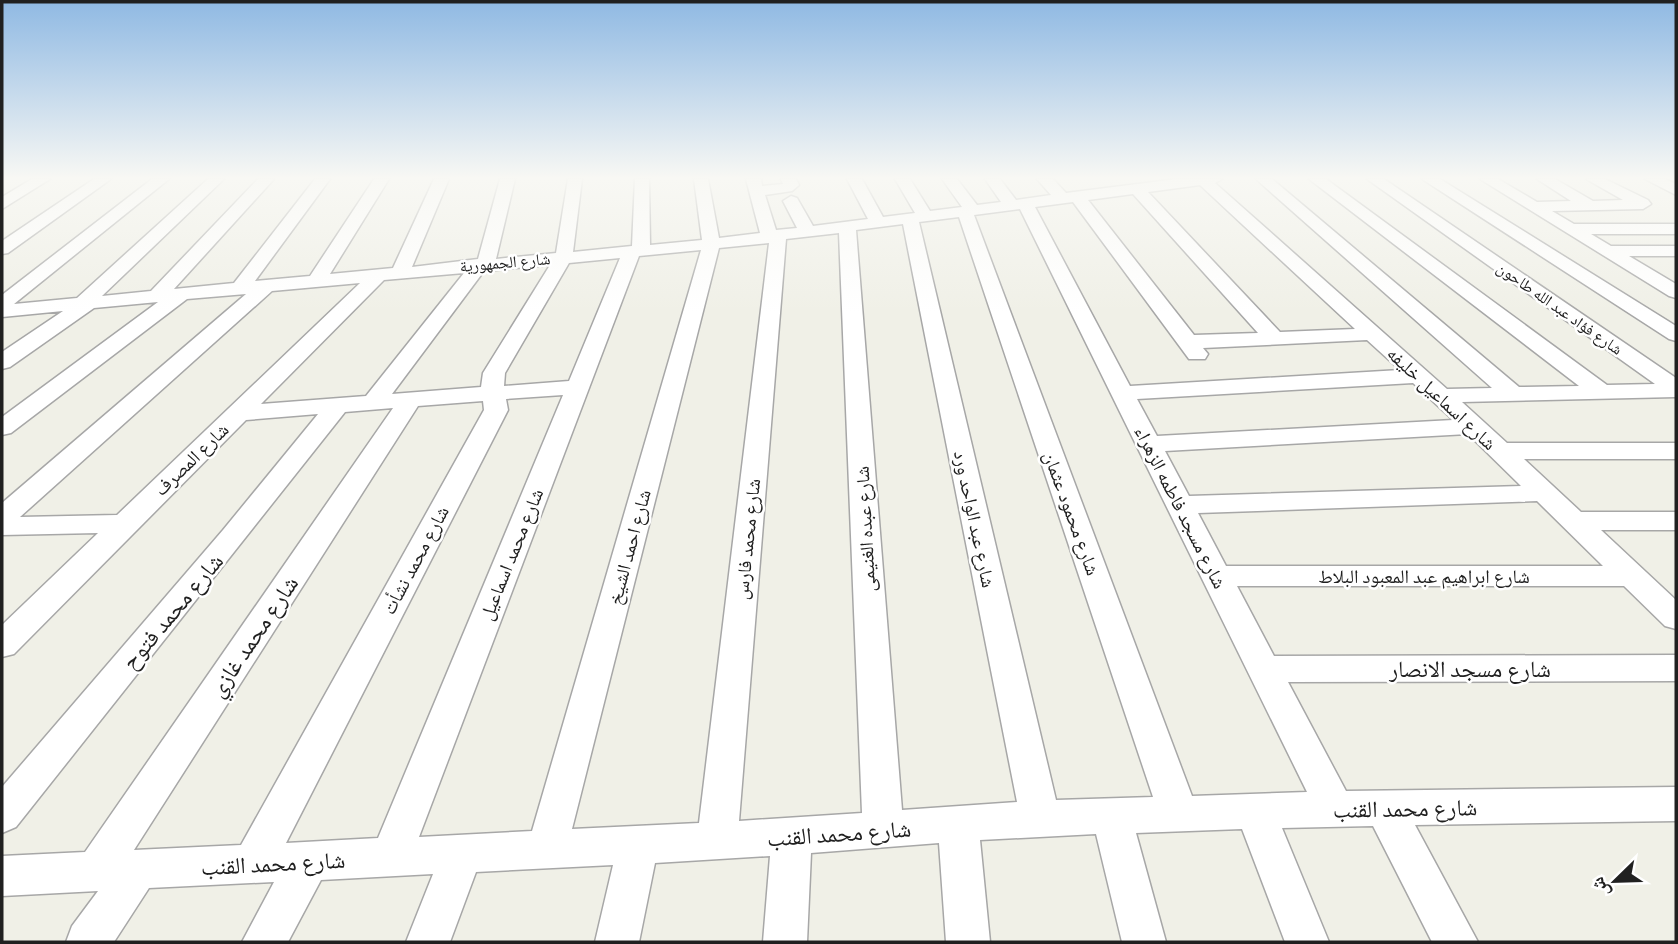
<svg xmlns="http://www.w3.org/2000/svg" width="1678" height="944" font-family="'PT Sans Narrow','Noto Naskh Arabic',sans-serif">
  <rect width="100%" height="100%" fill="#f0f0e7"/>
  <g fill="none" stroke-linecap="round" stroke-linejoin="round">
    <g stroke="#a7a7a7" stroke-width="3">
      <path id="minor" d="M32 179H50L2 209V197Z
        M94 179H111L8 253 2 254V241Z
        M152 179H169L14 304 77 298 208 179H224L102 296 151 291 258 179H274L174 289 234 283 315 179H330L255 281 310 276 374 179H389L330 274 393 268 434 179H449L412 267 478 259 500 179H515L496 259 556 253 568 179H582L573 252 632 246 635 179H649L650 245 702 240 694 179H708L719 238 760 233 746 179H761L762 186 783 184 781 179H796L799 185 792 191 765 195 776 230 797 228 783 201 791 196 797 198 813 226 868 219 847 179H862L883 217 915 213 895 179H910L930 211 962 207 942 179H957L977 205 1001 202 985 179H1000L1016 200 1051 195 1037 179H1053L1066 193 1177 179H1222L1215 183 1447 389 1492 388 1256 179H1272L1519 387 1579 386 1309 179H1326L1607 385 1655 384 1367 179H1384L1676 378V397L1462 402 1507 443H1676V459H1524L1581 512H1676V530H1601L1676 600V629L1665 626 1624 586H1237L1274 656 1676 655V681L1288 682 1346 791 1676 787V821L1415 825 1478 942H1432L1373 826 1282 828 1329 942H1285L1242 829 1136 833 1166 942H1122L1096 834 980 840 990 942H946L939 843 811 853 807 942H763L770 856 655 863 639 942H595L613 865 476 872 450 942H406L433 874 321 880 288 942H242L274 882 149 888 114 942H66L72 926 98 891 2 896V856L85 852 393 408 345 412 16 827 2 833V787L223 530 318 414 246 420 14 654 2 657V625L98 533 2 535V503L246 294 187 299 11 433 2 435V417L158 302 94 308 10 367 2 369V352L63 311 2 317V295ZM1200 185 1355 329 1280 332 1148 192ZM1133 194 1258 333 1194 335 1088 200ZM1073 202 1189 359H1205L1208 354 1203 348 1367 340 1400 370 1130 386 1035 207ZM1020 209 1307 792 1192 796 974 215ZM959 217 1153 797 1056 800 919 222ZM903 224 1017 802 902 810 856 230ZM839 233 862 813 739 821 786 239ZM769 243 699 823 572 829 719 248ZM701 250 532 831 419 837 639 256ZM620 258 569 381 504 386 505 373 569 263ZM550 265 483 373 481 387 392 394 484 271ZM464 273 366 396 261 404 384 280ZM360 283 117 515 20 517 272 291ZM1413 383 1453 420 1157 436 1137 399ZM563 395 378 838 286 843 508 410 506 399ZM483 401 484 410 241 845 134 850 418 406ZM1468 434 1521 486 1189 496 1165 451ZM1537 501 1603 566H1226L1198 513Z
        M1422 179H1440L1676 326V341L1669 339Z
        M1480 179H1498L1537 202 1571 201 1537 179H1555L1593 201 1623 200 1586 179H1605L1648 200 1651 204 1643 209 1552 211 1574 224H1676V234H1591L1611 246H1676V256H1629L1676 284V298L1669 296Z
        M1645 179H1665L1676 184V195Z"/>
    </g>
    <use href="#minor" fill="#fff" fill-rule="evenodd"/>
  </g>
  <linearGradient id="sky" x2="0" y2="1"><stop stop-color="#8fb9e3"/><stop offset="0.57" stop-color="#f8f8f4"/><stop offset="1" stop-color="#f8f8f4" stop-opacity="0"/></linearGradient>
  <rect width="1678" height="312" fill="url(#sky)"/>
  <g text-anchor="middle" dominant-baseline="central" stroke-width="5" stroke-linejoin="round" paint-order="stroke">
    <g font-size="16" fill="#202020" stroke="#fff">
      <text transform="translate(505 262) rotate(-5)">شارع الجمهورية</text>
      <text transform="translate(1560 308) rotate(35)">شارع فؤاد عبد الله طاحون</text>
    </g>
    <g font-size="19" fill="#202020" stroke="#fff">
      <text transform="translate(1442 398) rotate(43)">شارع اسماعيل خليفه</text>
      <text transform="translate(191 459) rotate(-44)">شارع المصرف</text>
      <text transform="translate(1181 507) rotate(63)">شارع مسجد فاطمه الزهراء</text>
      <text transform="translate(1072 513) rotate(70)">شارع محمود عثمان</text>
      <text transform="translate(975 519) rotate(78)">شارع عبد الواحد ورد</text>
      <text transform="translate(865 529) rotate(-93)">شارع عبده الغنيمى</text>
      <text transform="translate(747 539) rotate(-84)">شارع محمد فارس</text>
      <text transform="translate(629 547) rotate(-75)">شارع احمد الشيخ</text>
      <text transform="translate(511 554) rotate(-68)">شارع محمد اسماعيل</text>
      <text transform="translate(415 560) rotate(-62)">شارع محمد نشأت</text>
      <text x="1424" y="576">شارع ابراهيم عبد المعبود البلاط</text>
    </g>
    <g font-size="23" fill="#202020" stroke="#fff">
      <text transform="translate(172 611) rotate(-50)">شارع محمد فتوح</text>
      <text transform="translate(253 636) rotate(-56)">شارع محمد غازي</text>
      <text x="1470" y="668">شارع مسجد الانصار</text>
      <text transform="translate(1405 808) rotate(-1)">شارع محمد القنب</text>
      <text transform="translate(839 833) rotate(-4)">شارع محمد القنب</text>
      <text transform="translate(273 863) rotate(-3)">شارع محمد القنب</text>
    </g>
  </g>
  <rect width="1678" height="944" fill="none" stroke="#202020" stroke-width="7"/>
  <g transform="translate(1615 881) rotate(247)" stroke="#ffffff" stroke-width="5" paint-order="stroke">
  <path d="M0-5L12 26L0 18L-12 26Z" fill="#202020"/>
  <text y="-10" font-size="19" font-weight="bold" text-anchor="middle" fill="#202020">ش</text>
  </g>
</svg>
